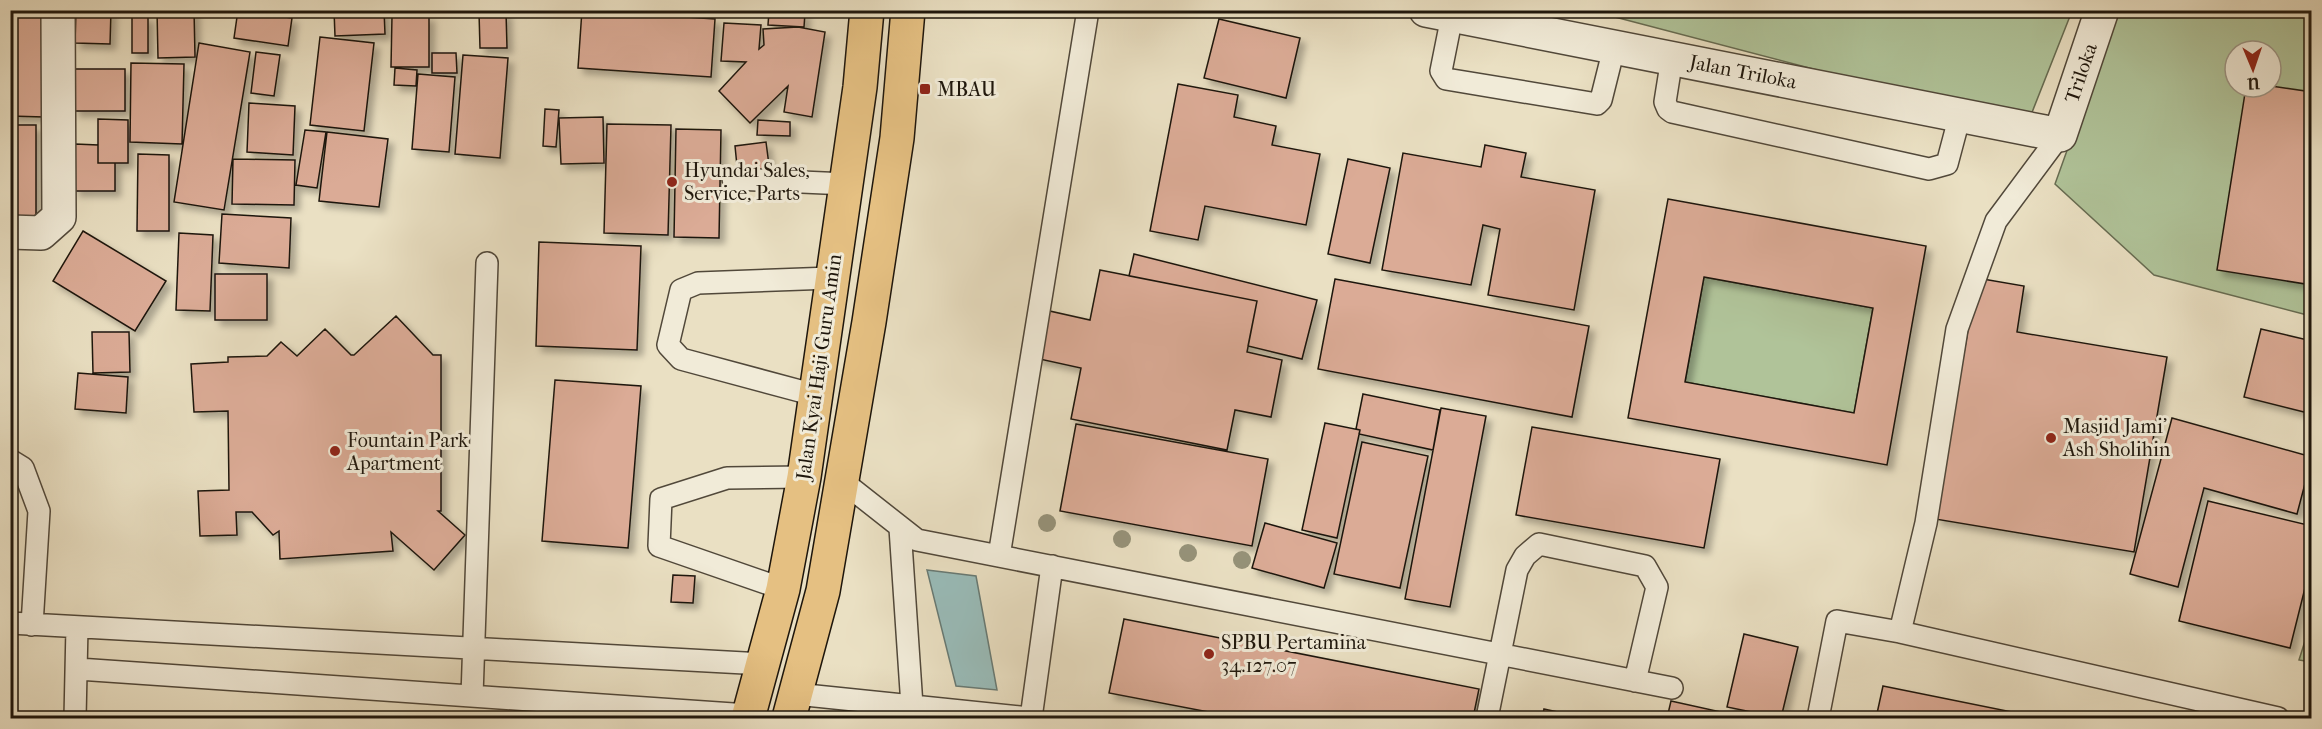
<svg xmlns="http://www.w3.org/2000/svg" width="2322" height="729" font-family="'IM FELL French Canon',serif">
  <defs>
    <filter id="shadow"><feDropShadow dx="5.5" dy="5.5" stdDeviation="3" flood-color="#0004"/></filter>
  </defs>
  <rect width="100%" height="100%" fill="#eae0c3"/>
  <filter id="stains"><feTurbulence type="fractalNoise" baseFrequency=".00333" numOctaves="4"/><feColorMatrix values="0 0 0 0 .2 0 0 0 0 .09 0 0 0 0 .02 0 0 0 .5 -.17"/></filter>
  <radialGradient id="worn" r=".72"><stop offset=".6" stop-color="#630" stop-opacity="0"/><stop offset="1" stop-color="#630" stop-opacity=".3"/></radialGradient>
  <path fill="#b0c399" stroke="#676c52" stroke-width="1.5" fill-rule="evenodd" d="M1592 11H2072L2027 125Z
    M2117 11H2311V316L2154 275 2055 184ZM2235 51H2271V87H2235Z
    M1704 277 1873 308 1854 413 1685 382Z
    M2311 622V662L2299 660Z"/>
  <path fill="#99bcb9" stroke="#687a74" stroke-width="1.5" d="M927 570 976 576 997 690 956 686Z"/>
  <path fill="#dbab96" stroke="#1e160c" stroke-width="1.5" fill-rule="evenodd" filter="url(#shadow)" d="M10 10H47L44 117 10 116Z
    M76 10H111L110 44 75 43Z
    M157 10H194L195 57 158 58Z
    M238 10 292 18 288 46 234 38Z
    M334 10H384L385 34 335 36Z
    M582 10 715 19 711 77 578 68Z
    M769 11 805 13 804 27 768 25Z
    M479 12H506L507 48H480Z
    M392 16H429V67H391Z
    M132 17H148V53H132Z
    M1219 19 1300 38 1286 98 1204 78Z
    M724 23 761 25 759 49 764 45 763 29 798 27 825 32 812 117 784 112 788 86 750 123 719 91 746 62 721 61Z
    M320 37 374 43 364 131 310 125Z
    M199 43 250 52 224 210 174 202Z
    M256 52 280 55 274 96 251 93Z
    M432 53H456L457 73H432Z
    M463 55 508 58 500 158 455 154Z
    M131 63 184 64 182 144 130 142Z
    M395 68 417 70 416 86 394 85Z
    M73 69H125V111H74Z
    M418 74 455 77 449 152 412 149Z
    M1178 84 1238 95 1234 117 1276 126 1272 145 1320 154 1306 225 1205 206 1198 240 1150 231Z
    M2271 86 2312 92V285L2217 270 2246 87Z
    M249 103 295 106 293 155 247 152Z
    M545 109 559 110 556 147 543 146Z
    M603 117 604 163 561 164 559 118Z
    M98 119 128 120V163H98Z
    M758 120 790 122V136L757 135Z
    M607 124 671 125 668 235 604 233Z
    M10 125H36V217H10Z
    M676 129 721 130 719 238 674 237Z
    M305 130 326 132 317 188 296 185Z
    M327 132 388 139 379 207 319 201Z
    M766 142 770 173 738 176 735 146Z
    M75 144 98 145V163H115V191H74Z
    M1485 145 1526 153 1521 177 1595 190 1574 310 1488 295 1500 229 1483 225 1471 285 1382 270 1403 153 1481 167Z
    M138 154 169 155V231H137Z
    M233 159 295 160 294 205 232 204Z
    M1348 159 1390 168 1370 263 1328 254Z
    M1668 199 1926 246 1887 465 1628 418ZM1704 277 1873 308 1854 413 1685 382Z
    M222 214 291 218 289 268 219 263Z
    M83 231 166 281 135 331 53 281Z
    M179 233 213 235 210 311 176 310Z
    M539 242 641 246 637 350 536 346Z
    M1134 254 1317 300 1302 359 1248 346 1257 301 1129 276Z
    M1100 270 1257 301 1247 352 1282 360 1271 417 1235 410 1227 450 1071 419 1081 368 1035 358 1045 310 1090 320Z
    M215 274H267V320H215Z
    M1977 278 2024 286 2017 332 2167 357 2134 552 1935 519Z
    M1335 279 1589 326 1572 417 1318 369Z
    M396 316 433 355H441V511H438L465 535 434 570 391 532 393 551 280 559 279 531 273 535 252 512H236L237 535 200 536 198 491 229 490 228 411 194 412 191 364 228 362V357L267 356 281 342 297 356 325 329 351 355H354Z
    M2261 329 2312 341V414L2244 397Z
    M92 332H129L130 372 93 373Z
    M78 373 128 377 126 413 75 409Z
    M555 380 641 386 628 548 542 541Z
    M1363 394 1440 410 1433 450 1359 434 1360 430 1356 429Z
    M1441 408 1486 416 1450 607 1405 599Z
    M2172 418 2312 457 2297 514 2204 488 2178 587 2130 574Z
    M1325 423 1360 430 1337 538 1302 530Z
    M1076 424 1268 459 1252 546 1060 511Z
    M1532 427 1720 459 1704 548 1516 515Z
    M1362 442 1428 456 1400 588 1334 574Z
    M2208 501 2312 526V560L2290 648 2179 621Z
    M1265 523 1337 543 1324 588 1252 568Z
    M673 575 695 576 693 603 671 602Z
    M1124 619 1479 689 1473 718H1240L1109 693Z
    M1744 634 1798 647 1781 718 1727 707Z
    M1883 686 2041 718H1876Z
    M1671 701 1721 712 1720 718H1667Z
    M1544 709 1585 718H1542Z
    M431 712 462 716 461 718H430Z
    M1721 712 1751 718H1720Z
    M469 714 506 718H468Z
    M410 715V718H268Z"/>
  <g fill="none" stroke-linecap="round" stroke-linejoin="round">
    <g stroke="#51483a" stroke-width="24">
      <path id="service" d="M1452 16 1441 71 1446 79 1597 104 1601 100 1614 48
        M1672 58 1665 102 1668 109 1672 112 1929 169 1947 164 1960 115
        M2060 135 1996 221 1957 329 1926 523 1900 632 2278 718
        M733 179 847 184
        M815 395 681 359 668 345 681 290 698 283 831 278
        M10 460 23 468 39 511 32 625
        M842 481 917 540 1672 688
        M900 528 912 706
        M999 556 1088 10
        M783 589 659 546 661 499 727 478 804 477
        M10 623 763 664
        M78 669 748 715
        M796 694 1029 718
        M472 696 487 263
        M75 718 77 627
        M1031 718 1052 566
        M1487 718 1517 570 1525 556 1539 544 1645 566 1657 587 1635 681
        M1818 718 1837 621 1900 632"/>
    </g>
    <g stroke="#51483a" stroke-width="36">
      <path id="minor" d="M1426 10 2060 135 2102 10
        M10 232 41 233 59 217 58 10"/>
    </g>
    <g stroke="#1e160c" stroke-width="36">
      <path id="primary" d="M748 718 783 589 804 477 860 87 867 10
        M789 718 823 591 869 322 897 138 908 10"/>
    </g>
    <use href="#service" stroke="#f1ebd8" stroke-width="21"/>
    <use href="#minor" stroke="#f1ebd8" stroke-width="33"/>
    <use href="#primary" stroke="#e5c082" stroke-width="33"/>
  </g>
  <g fill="#969279">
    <circle cx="1047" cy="523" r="9"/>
    <circle cx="1122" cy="539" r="9"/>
    <circle cx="1188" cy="553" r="9"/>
    <circle cx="1242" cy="560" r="9"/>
  </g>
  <g fill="#8f2418" stroke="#f1ebd8" stroke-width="2">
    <rect x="919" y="83" width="12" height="12" rx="3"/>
    <circle cx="672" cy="182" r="6"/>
    <circle cx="2051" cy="438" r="6"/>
    <circle cx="335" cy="451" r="6"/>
    <circle cx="1209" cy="654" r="6"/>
  </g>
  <g text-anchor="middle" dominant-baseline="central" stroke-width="6" stroke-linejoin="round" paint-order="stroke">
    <g font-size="20" fill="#1e160c" stroke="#f1ebd8">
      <text transform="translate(1743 72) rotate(11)">Jalan Triloka</text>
      <text transform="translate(2081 73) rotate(-71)">Triloka</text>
      <text transform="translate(819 367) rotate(-82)">Jalan Kyai Haji Guru Amin</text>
    </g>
    <g font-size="20" fill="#1e160c" stroke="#f1ebd8" text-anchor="start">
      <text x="937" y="89">MBAU</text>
      <text x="684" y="170">Hyundai Sales,<tspan x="684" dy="23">Service, Parts</tspan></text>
      <text x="2063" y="426">Masjid Jami'<tspan x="2063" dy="23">Ash Sholihin</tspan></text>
      <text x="347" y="440">Fountain Park<tspan x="347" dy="23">Apartment</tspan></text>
      <text x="1221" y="642">SPBU Pertamina<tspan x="1221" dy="23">34.127.07</tspan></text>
    </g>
  </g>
  <rect width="2322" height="729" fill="none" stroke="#eae0c3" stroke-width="36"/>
  <rect x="12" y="12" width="2298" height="705" fill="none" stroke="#1e160c" stroke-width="3"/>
  <rect x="18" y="18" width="2286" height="693" fill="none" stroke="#1e160c" stroke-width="1.5"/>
  <g transform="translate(2253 69) rotate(178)"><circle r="28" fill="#f1ebd8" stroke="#9d9686" stroke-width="1.5"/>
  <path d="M0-4.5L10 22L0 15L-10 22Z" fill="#8f2418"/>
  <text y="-9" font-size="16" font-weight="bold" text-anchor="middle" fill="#1e160c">U</text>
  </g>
  <rect width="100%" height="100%" filter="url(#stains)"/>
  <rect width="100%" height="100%" fill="url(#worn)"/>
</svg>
